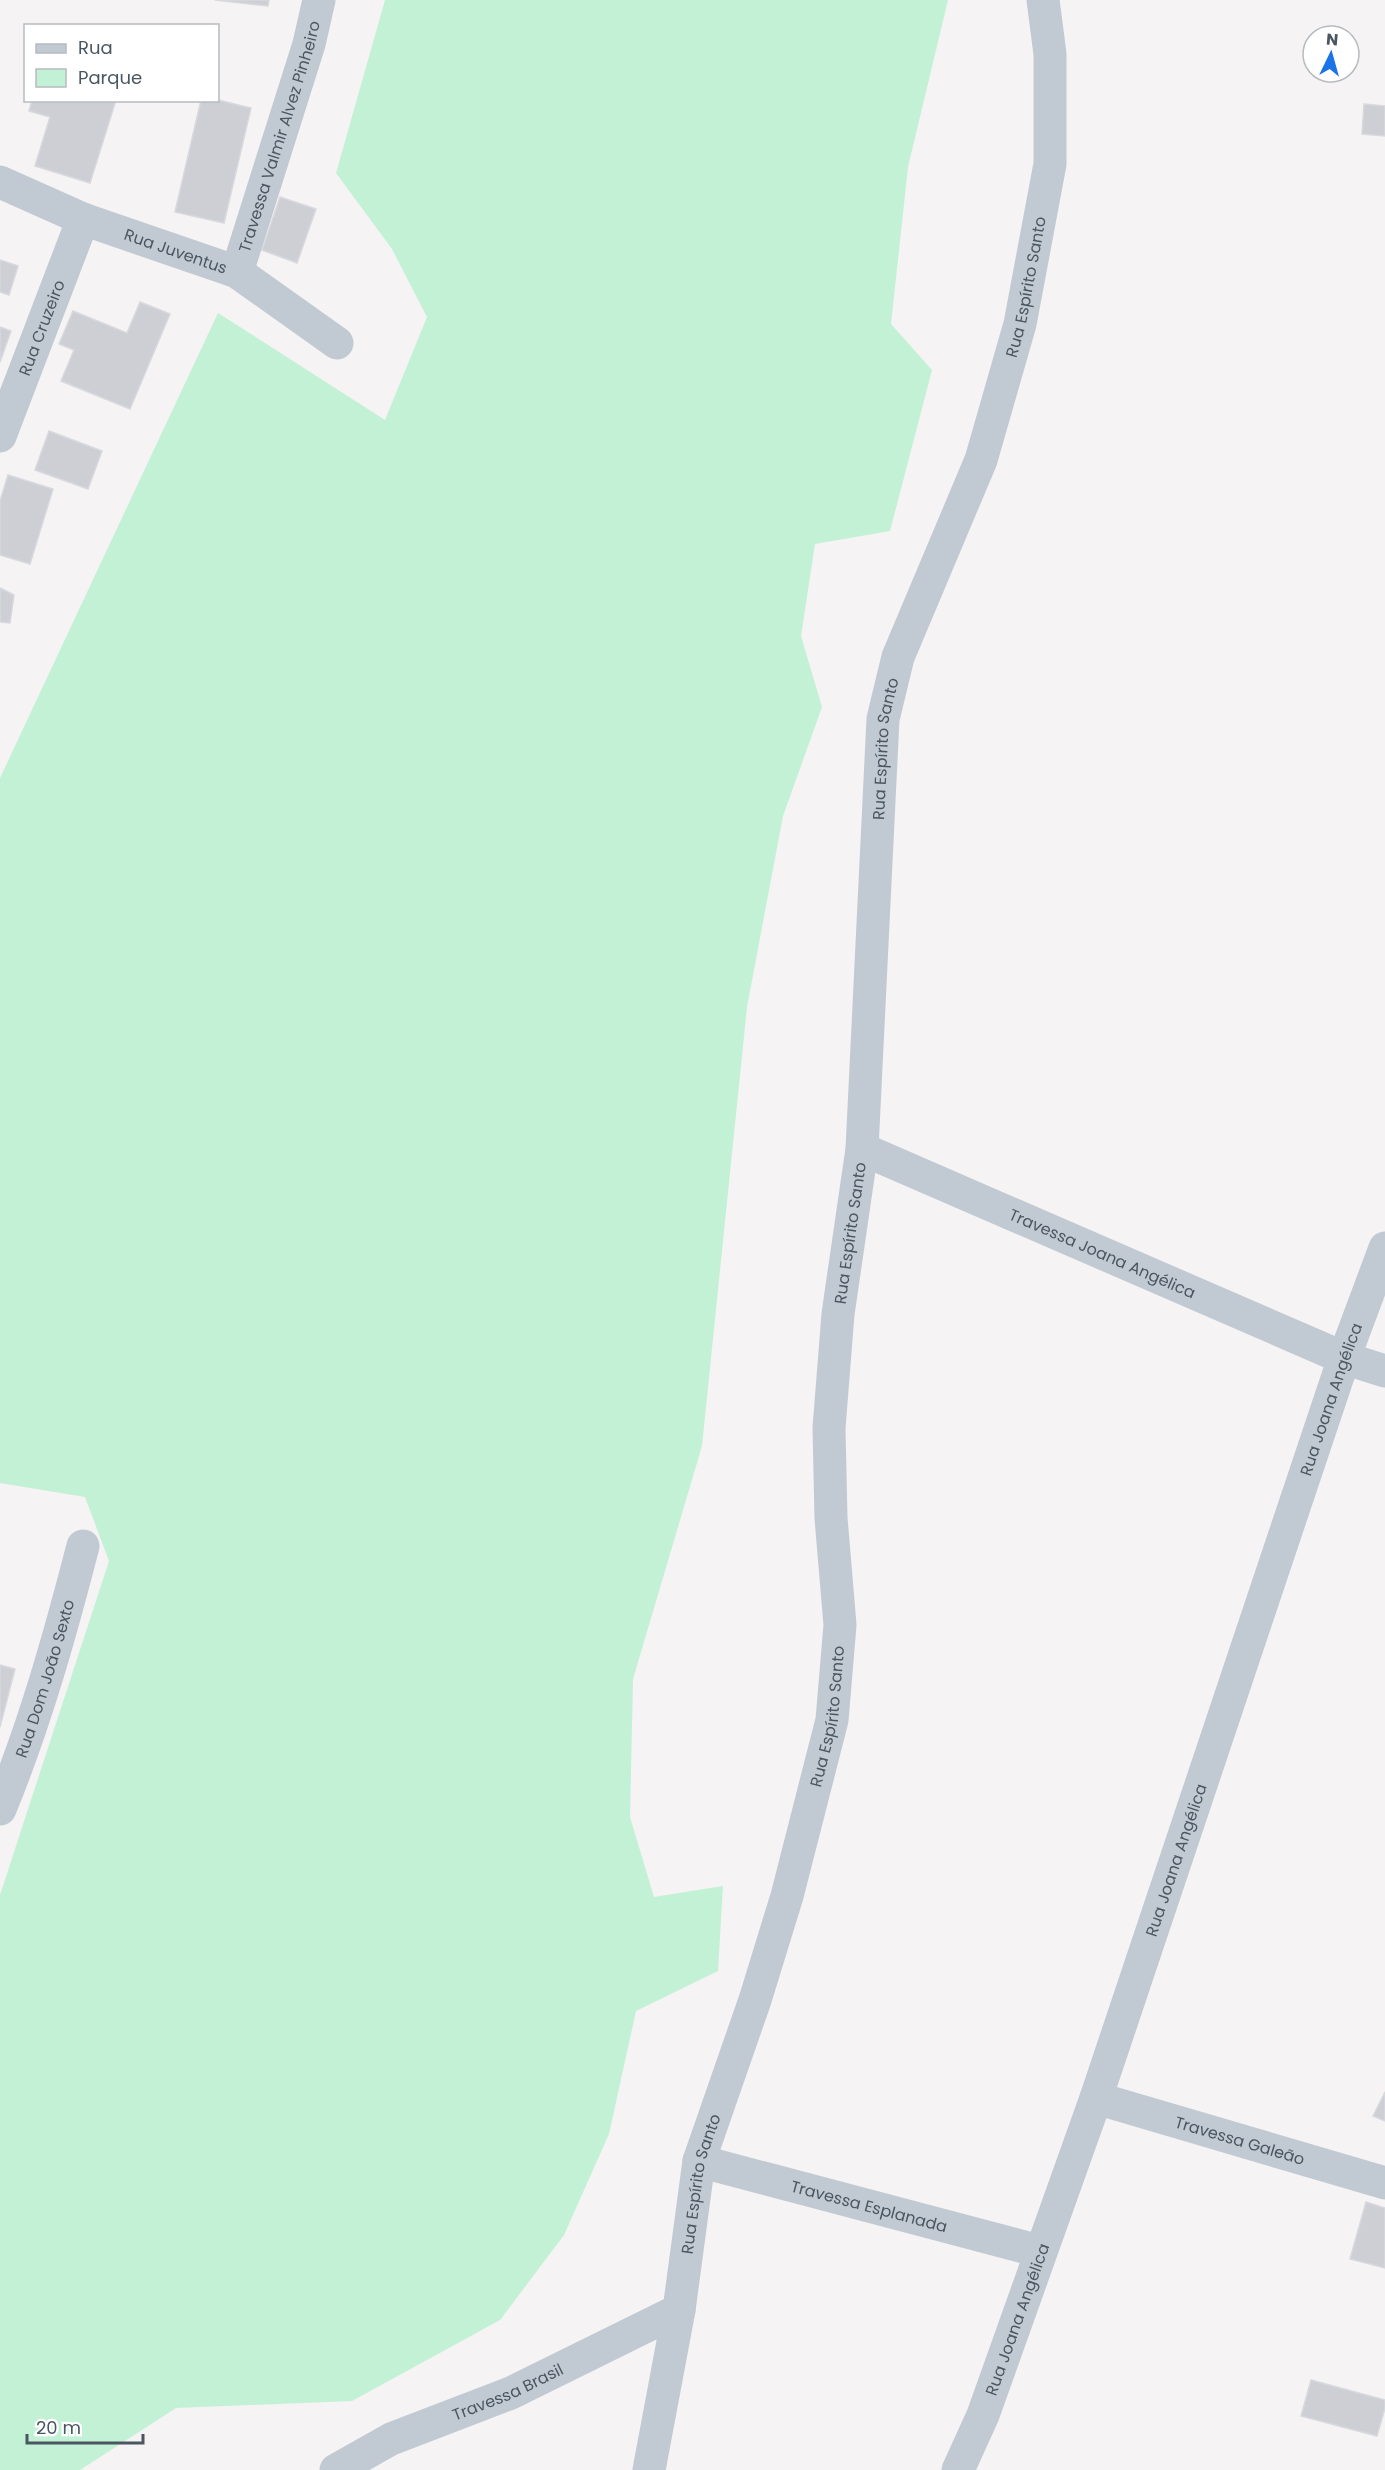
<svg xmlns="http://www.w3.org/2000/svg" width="1385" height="2470" font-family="Poppins,sans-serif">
  <rect width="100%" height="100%" fill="#f5f3f3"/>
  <path fill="#c3f1d5" d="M385 0H948L908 167 891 324 932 370 890 531 815 544 801 636 822 707 783 816 747 1007 702 1446 633 1679 630 1817 654 1897 723 1886 718 1971 636 2011 609 2134 564 2235 500 2320 352 2401 176 2408 80 2470H0V1895L109 1561 85 1497 0 1483V778L218 313 385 420 427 317 392 249 336 173Z"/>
  <path fill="#cdcfd5" stroke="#d7d9de" stroke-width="1.5" d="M215 0H269L268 6Z
    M32 100H116L90 183 35 166 50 117 29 111Z
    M201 100H218L251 108 224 223 175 212Z
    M1364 104 1385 106V136L1362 134Z
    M280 197 316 209 297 263 262 250Z
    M0 260 18 266 9 295 0 292Z
    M140 302 170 314 130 409 61 381 74 350 59 344 73 311 127 333Z
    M0 327 11 331 0 362Z
    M49 431 102 451 88 489 35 470Z
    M8 475 53 489 30 564 0 555V501Z
    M0 588 14 595 10 623 0 622Z
    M0 1665 15 1669 0 1727Z
    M1385 2092V2121L1373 2116Z
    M1366 2202 1385 2208V2268L1350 2259Z
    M1311 2380 1385 2400V2408L1377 2436 1301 2416Z"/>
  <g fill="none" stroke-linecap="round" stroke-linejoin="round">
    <g stroke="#c1cad2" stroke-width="33">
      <path id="s1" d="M0 182 83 219 237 272 337 343"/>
      <path id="s2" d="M237 272 309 44 319 0"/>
      <path id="s3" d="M0 436 83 219"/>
      <path id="s4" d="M862 1149 1344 1358 1385 1371"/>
      <path id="s5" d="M0 1809C35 1724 60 1635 83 1546"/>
      <path id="s6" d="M1096 2098 1385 2183"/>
      <path id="s7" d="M699 2161 1039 2251"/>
      <path id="s8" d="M336 2470 391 2439 511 2393 679 2310"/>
      <path id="s9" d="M649 2470 679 2310 699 2161 755 2000 787 1896 832 1720 840 1625 831 1518 829 1428 838 1314 862 1149 883 719 898 657 981 460 1020 324 1050 164V54L1043 0"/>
      <path id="s10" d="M958 2470 983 2415 1096 2098 1344 1358 1385 1248"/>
    </g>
  </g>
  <g text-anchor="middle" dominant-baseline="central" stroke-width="4.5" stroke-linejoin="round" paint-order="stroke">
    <g font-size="16" fill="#4a5661" stroke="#fff">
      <text stroke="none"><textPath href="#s2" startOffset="142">Travessa Valmir Alvez Pinheiro</textPath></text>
      <text stroke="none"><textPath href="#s1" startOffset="189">Rua Juventus</textPath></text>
      <text stroke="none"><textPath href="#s9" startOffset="2235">Rua Espírito Santo</textPath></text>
      <text stroke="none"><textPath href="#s3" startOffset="116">Rua Cruzeiro</textPath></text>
      <text stroke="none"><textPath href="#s9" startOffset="1749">Rua Espírito Santo</textPath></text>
      <text stroke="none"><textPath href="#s9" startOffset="1263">Rua Espírito Santo</textPath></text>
      <text stroke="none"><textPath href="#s4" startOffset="262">Travessa Joana Angélica</textPath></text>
      <text stroke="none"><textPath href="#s10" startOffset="1134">Rua Joana Angélica</textPath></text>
      <text stroke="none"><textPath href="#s5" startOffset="138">Rua Dom João Sexto</textPath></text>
      <text stroke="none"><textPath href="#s9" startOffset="777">Rua Espírito Santo</textPath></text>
      <text stroke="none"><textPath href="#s10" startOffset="648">Rua Joana Angélica</textPath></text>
      <text stroke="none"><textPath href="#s6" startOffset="150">Travessa Galeão</textPath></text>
      <text stroke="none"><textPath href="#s9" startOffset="291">Rua Espírito Santo</textPath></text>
      <text stroke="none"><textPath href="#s7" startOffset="176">Travessa Esplanada</textPath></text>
      <text stroke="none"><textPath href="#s10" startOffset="162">Rua Joana Angélica</textPath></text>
      <text stroke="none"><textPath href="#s8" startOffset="189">Travessa Brasil</textPath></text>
    </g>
  </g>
  <rect x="24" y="24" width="195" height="78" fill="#ffffff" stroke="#b7bbc0" stroke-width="1.5"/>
  <rect x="36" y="44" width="30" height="9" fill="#c1cad2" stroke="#b7bbc0" stroke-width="1.5"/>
  <text x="78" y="54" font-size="18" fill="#4a5661">Rua</text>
  <rect x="36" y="69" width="30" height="18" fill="#c3f1d5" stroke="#b7bbc0" stroke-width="1.5"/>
  <text x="78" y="84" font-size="18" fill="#4a5661">Parque</text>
  <g transform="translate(1331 54) rotate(5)"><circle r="28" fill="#ffffff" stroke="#b7bbc0" stroke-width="1.5"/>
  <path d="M0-4.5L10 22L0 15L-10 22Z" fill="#1a73e8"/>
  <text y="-9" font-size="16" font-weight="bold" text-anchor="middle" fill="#4a5661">N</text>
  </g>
  <path d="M27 2434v9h116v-9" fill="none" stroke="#4a5661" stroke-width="3"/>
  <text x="36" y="2434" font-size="18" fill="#4a5661" stroke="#ffffff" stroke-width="4.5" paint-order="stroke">20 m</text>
</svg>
